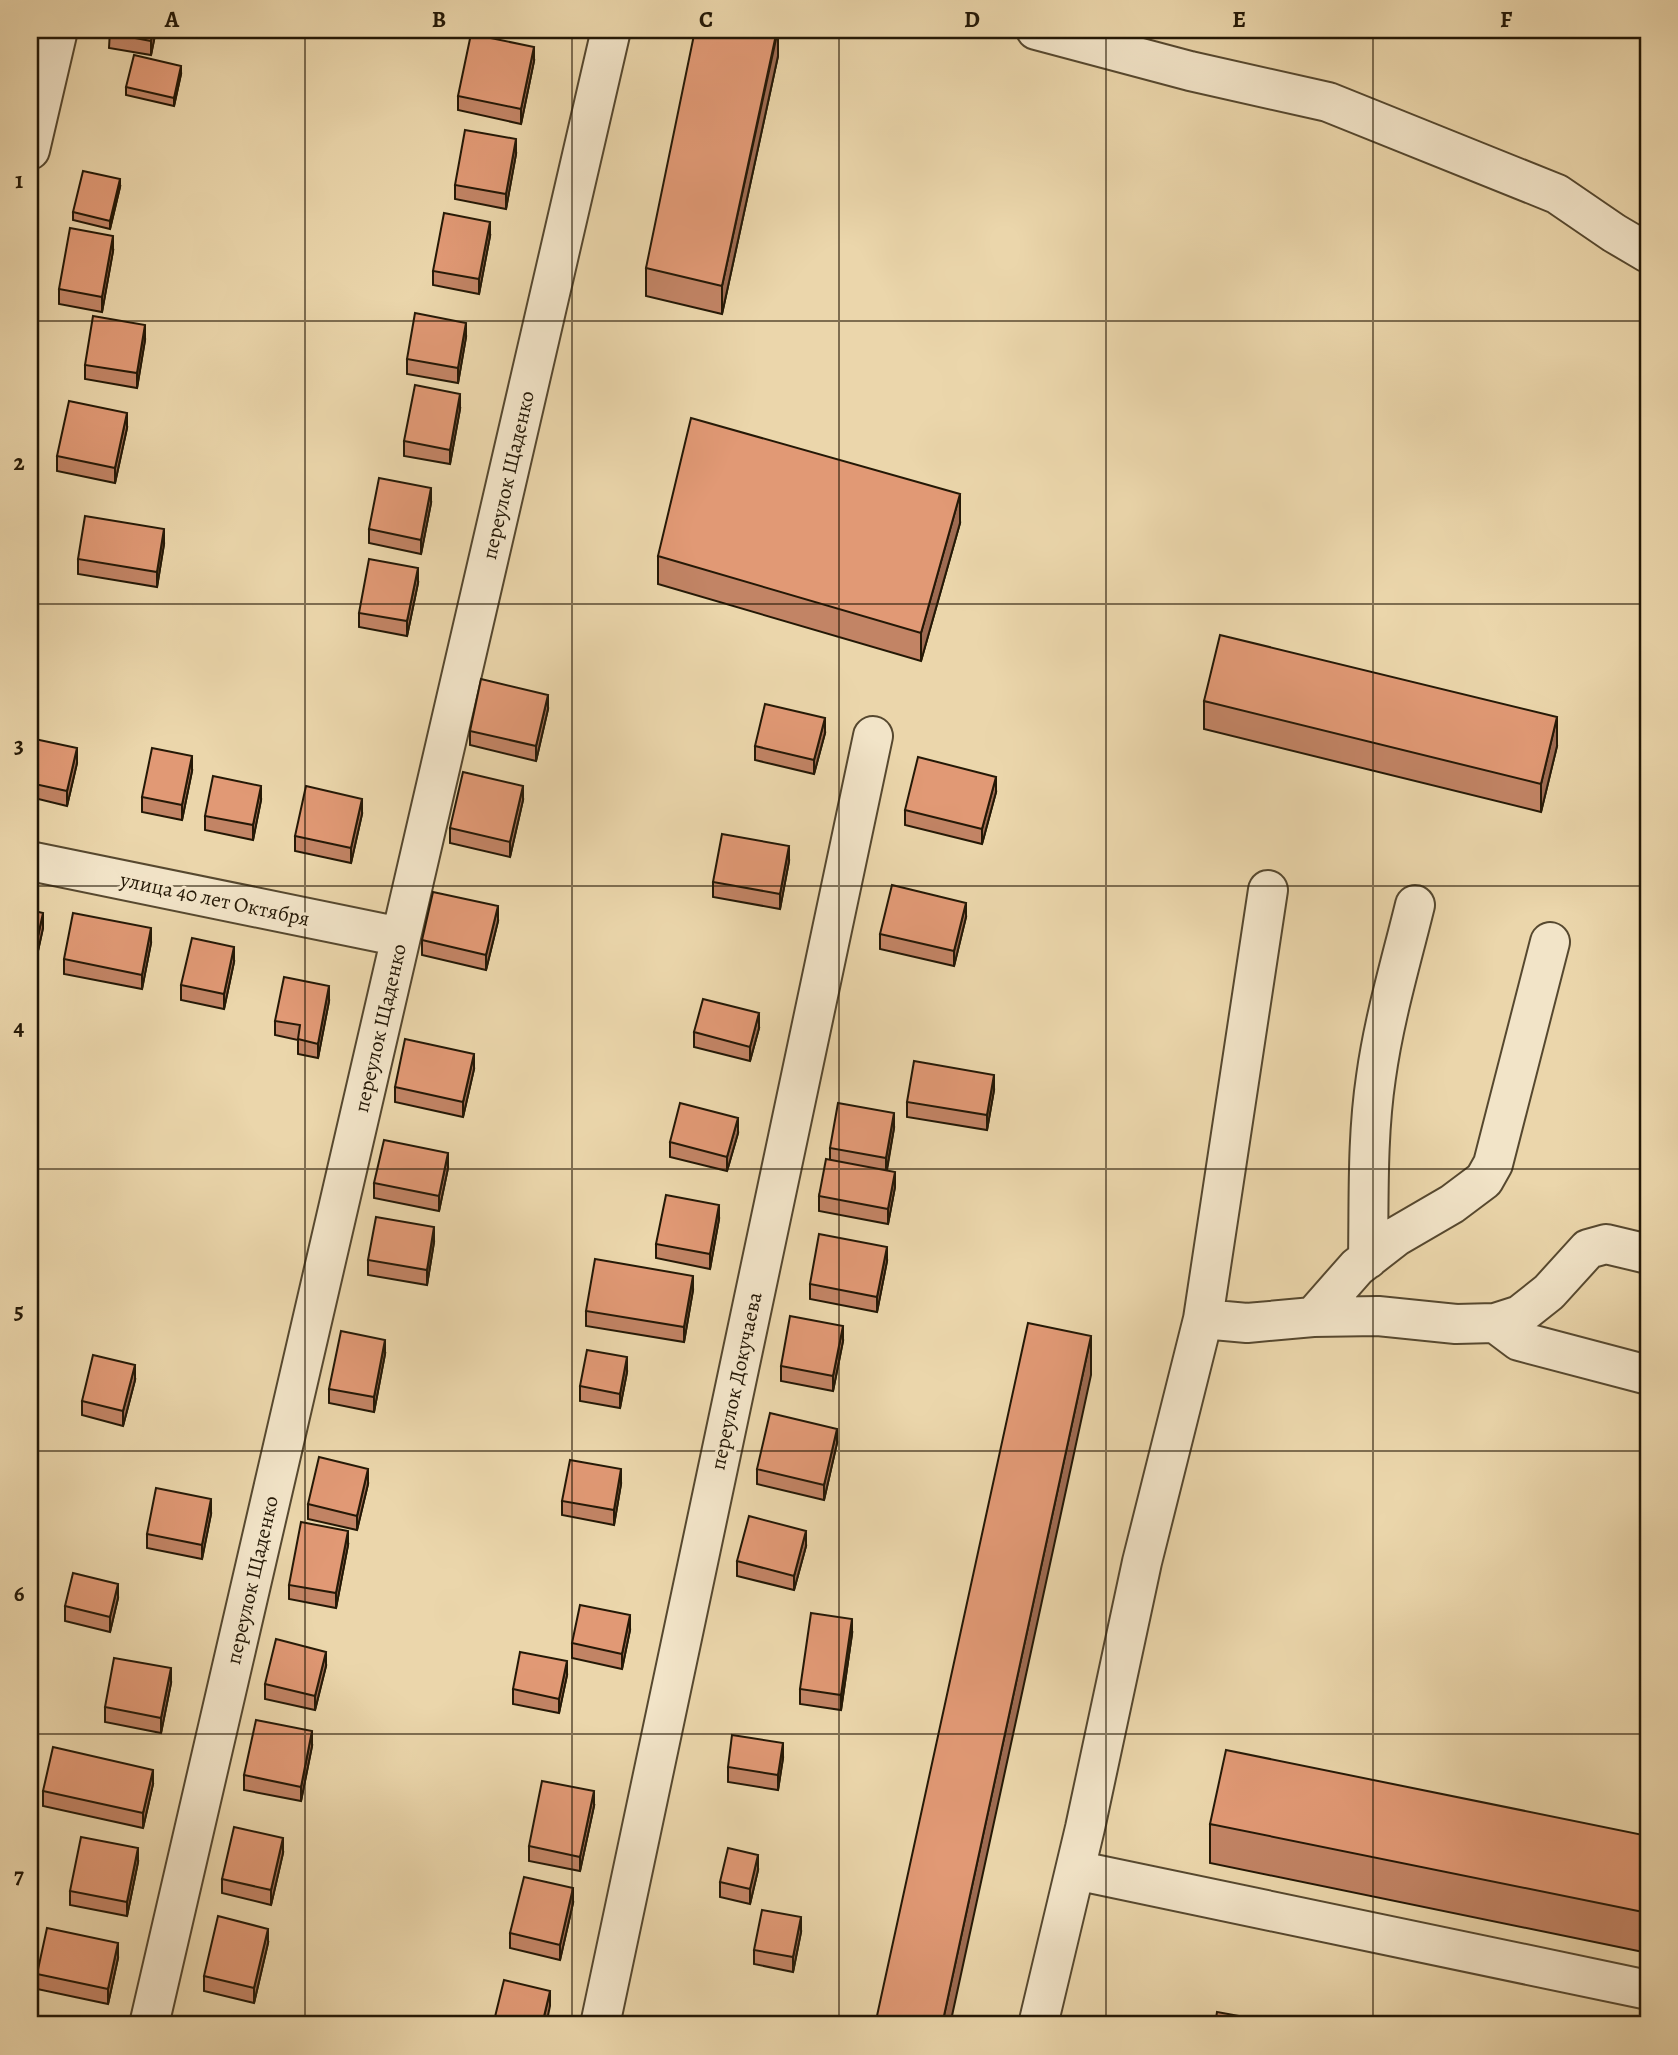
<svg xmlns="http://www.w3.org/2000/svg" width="1678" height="2055" font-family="Alegreya,serif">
  <rect width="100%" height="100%" fill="#ebd6ab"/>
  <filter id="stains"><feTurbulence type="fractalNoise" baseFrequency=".00286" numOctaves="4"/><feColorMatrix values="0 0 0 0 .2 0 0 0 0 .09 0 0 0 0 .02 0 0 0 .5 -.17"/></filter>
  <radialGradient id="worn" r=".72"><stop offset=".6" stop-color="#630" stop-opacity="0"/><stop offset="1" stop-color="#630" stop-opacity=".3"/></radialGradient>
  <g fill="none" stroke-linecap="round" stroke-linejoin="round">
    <g stroke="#56482f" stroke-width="42">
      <path id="minor" d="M1036 30 1190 71 1328 102 1557 194 1614 233 1648 253
        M30 150 58 30
        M30 861 401 937
        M1368 1259C1369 1199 1367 1137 1376 1077 1384 1019 1401 962 1415 905
        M1313 1317 1357 1267 1397 1236 1452 1204 1484 1180 1493 1164 1550 942
        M1203 1319 1247 1323 1313 1317 1378 1316 1456 1324 1495 1323 1520 1315 1549 1292 1588 1249 1606 1244 1648 1254
        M1495 1323 1519 1341 1648 1375
        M1075 1870 1648 1990
        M149 2025 611 30
        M600 2025 873 736
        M1038 2025 1085 1828 1142 1562 1203 1319 1268 890"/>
    </g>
    <use href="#minor" stroke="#f2e4c8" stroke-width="38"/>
  </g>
  <path fill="#c28465" stroke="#241806" stroke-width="2" d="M110 30H156L151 55 109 48Z
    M518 30H540L539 34Z
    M778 56 722 314 646 296V268Z
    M534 61 521 124 458 110V96Z
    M181 74 174 106 126 95V87Z
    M516 154 506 209 455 199V185Z
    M120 187 110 229 73 220V212Z
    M490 236 479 294 433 285V271Z
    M113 251 102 312 59 304V289Z
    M466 337 458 383 407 374V359Z
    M145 340 137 388 85 379V365Z
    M460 409 450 464 404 456V441Z
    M127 428 115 483 57 471V456Z
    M431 503 421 554 369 543V529Z
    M960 523 921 661 658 584V556Z
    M164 544 157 587 78 574V559Z
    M418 583 407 636 359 627V613Z
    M1204 701 1557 746 1541 812 1204 729Z
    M548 709 536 761 470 745V731Z
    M825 733 814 774 755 760V746Z
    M30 738 77 763 67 806 30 797Z
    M192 771 182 820 142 812V797Z
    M996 792 982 844 905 825V810Z
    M261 800 253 840 205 830V816Z
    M523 800 510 857 450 843V828Z
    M362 814 351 863 295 851V836Z
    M789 861 780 909 713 897V882Z
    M30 910 43 928 36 960 30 958Z
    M966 917 954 966 880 949V934Z
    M498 921 486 970 422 955V940Z
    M151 943 142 989 64 974V959Z
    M234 962 224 1009 181 1000V985Z
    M329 1001 318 1058 298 1054V1040L275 1035V1021Z
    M759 1028 750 1061 694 1047V1032Z
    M474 1069 463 1117 395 1102V1087Z
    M994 1090 987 1130 907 1117V1102Z
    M894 1128 887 1170 895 1187 888 1224 819 1211V1196L830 1159V1148Z
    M738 1133 727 1171 670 1157V1142Z
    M448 1168 439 1211 374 1198V1183Z
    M719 1219 710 1269 656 1258V1244Z
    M434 1242 427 1285 368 1275V1260Z
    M887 1261 877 1312 810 1299V1284Z
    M693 1290 684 1342 586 1326V1311Z
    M843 1341 833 1391 781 1381V1366Z
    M385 1354 374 1412 329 1403V1389Z
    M627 1372 620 1408 580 1401V1386Z
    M135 1380 123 1426 82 1415V1401Z
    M837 1443 824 1500 757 1484V1469Z
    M368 1484 357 1530 308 1519V1504Z
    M621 1484 614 1525 562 1515V1501Z
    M211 1514 202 1559 147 1548V1534Z
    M348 1545 336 1608 289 1599V1585Z
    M806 1546 794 1590 737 1576V1561Z
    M118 1598 110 1632 65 1621V1606Z
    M630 1630 622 1669 572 1658V1643Z
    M852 1634 841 1710 800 1704V1689Z
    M326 1666 315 1710 265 1699V1684Z
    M567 1675 559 1713 513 1704V1689Z
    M171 1683 161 1733 105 1722V1707Z
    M312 1746 301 1801 244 1790V1775Z
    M783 1758 778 1790 728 1782V1767Z
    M153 1784 143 1828 43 1806V1791Z
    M594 1806 580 1871 529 1861V1846Z
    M1210 1824 1648 1836V1953L1210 1863Z
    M283 1853 271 1905 222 1893V1879Z
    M138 1862 127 1916 70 1905V1891Z
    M758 1870 750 1904 720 1897V1882Z
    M573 1903 560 1960 510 1948V1933Z
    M801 1932 793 1972 754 1964V1950Z
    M268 1943 254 2003 204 1991V1976Z
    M118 1958 108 2004 37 1989V1974Z"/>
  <path fill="#9e6b52" stroke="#241806" stroke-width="2" d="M153 30H156L151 55V41Z
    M778 30V56L722 314V286Z
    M534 47V61L521 124V109Z
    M181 66V74L174 106V98Z
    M516 139V154L506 209V194Z
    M120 179V187L110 229V221Z
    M490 222V236L479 294V279Z
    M113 236V251L102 312V297Z
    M466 323V337L458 383V368Z
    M145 325V340L137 388V373Z
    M460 394V409L450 464V450Z
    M127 413V428L115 483V468Z
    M431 488V503L421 554V540Z
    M960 494V523L921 661V633Z
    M164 529V544L157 587V572Z
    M418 568V583L407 636V621Z
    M548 695V709L536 761V746Z
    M1557 717V746L1541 812V784Z
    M825 718V733L814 774V760Z
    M77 748V763L67 806V791Z
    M192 756V771L182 820V805Z
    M996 777V792L982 844V829Z
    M261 786V800L253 840V825Z
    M523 786V800L510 857V842Z
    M362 799V814L351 863V848Z
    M789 846V861L780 909V894Z
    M966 903V917L954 966V951Z
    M498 906V921L486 970V955Z
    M43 913V928L36 960V945Z
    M151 928V943L142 989V975Z
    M234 947V962L224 1009V994Z
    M329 986V1001L318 1058V1044Z
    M759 1013V1028L750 1061V1047Z
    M474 1054V1069L463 1117V1102Z
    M994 1075V1090L987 1130V1115Z
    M894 1113V1128L886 1173V1158Z
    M738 1118V1133L727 1171V1157Z
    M448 1153V1168L439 1211V1196Z
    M895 1172V1187L888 1224V1209Z
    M719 1205V1219L710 1269V1254Z
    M434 1227V1242L427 1285V1270Z
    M887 1247V1261L877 1312V1297Z
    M693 1276V1290L684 1342V1327Z
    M843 1326V1341L833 1391V1376Z
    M1091 1336V1375L950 2025H942Z
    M385 1340V1354L374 1412V1397Z
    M627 1357V1372L620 1408V1394Z
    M135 1365V1380L123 1426V1411Z
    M837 1429V1443L824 1500V1485Z
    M368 1469V1484L357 1530V1516Z
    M621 1469V1484L614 1525V1510Z
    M211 1499V1514L202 1559V1545Z
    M348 1531V1545L336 1608V1593Z
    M806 1531V1546L794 1590V1576Z
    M118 1584V1598L110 1632V1617Z
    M630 1615V1630L622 1669V1654Z
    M852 1619V1634L841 1710V1695Z
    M326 1652V1666L315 1710V1696Z
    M567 1661V1675L559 1713V1699Z
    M171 1668V1683L161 1733V1718Z
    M312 1731V1746L301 1801V1787Z
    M783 1743V1758L778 1790V1775Z
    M153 1770V1784L143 1828V1813Z
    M594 1791V1806L580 1871V1857Z
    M283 1838V1853L271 1905V1890Z
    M138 1848V1862L127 1916V1902Z
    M758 1855V1870L750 1904V1889Z
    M573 1888V1903L560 1960V1945Z
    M801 1917V1932L793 1972V1957Z
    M268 1929V1943L254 2003V1988Z
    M118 1943V1958L108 2004V1989Z
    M550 1991V2006L546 2025H542Z"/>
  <path fill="#e19975" stroke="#241806" stroke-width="2" d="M110 30H153L151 41 109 33Z
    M695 30H777L722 286 646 268Z
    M471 34 534 47 521 109 458 96Z
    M134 55 181 66 174 98 126 87Z
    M465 130 516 139 506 194 455 185Z
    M83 171 120 179 110 221 73 212Z
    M444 213 490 222 479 279 433 271Z
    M70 228 113 236 102 297 59 289Z
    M415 313 466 323 458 368 407 359Z
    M93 316 145 325 137 373 85 365Z
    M415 385 460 394 450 450 404 441Z
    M69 401 127 413 115 468 57 456Z
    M691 418 960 494 921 633 658 556Z
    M379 478 431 488 421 540 369 529Z
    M85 516 164 529 157 572 78 559Z
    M369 559 418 568 407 621 359 613Z
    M1220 635 1557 717 1541 784 1204 701Z
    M481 679 548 695 536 746 470 731Z
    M765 704 825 718 814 760 755 746Z
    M30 738 77 748 67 791 30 783Z
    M152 748 192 756 182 805 142 797Z
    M918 757 996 777 982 829 905 810Z
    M463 772 523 786 510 842 450 828Z
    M213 776 261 786 253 825 205 816Z
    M306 786 362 799 351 848 295 836Z
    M722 834 789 846 780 894 713 882Z
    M892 885 966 903 954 951 880 934Z
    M433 892 498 906 486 955 422 940Z
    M30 910 43 913 36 945 30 943Z
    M73 913 151 928 142 975 64 959Z
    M192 938 234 947 224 994 181 985Z
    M284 977 329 986 318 1044 298 1039 300 1025 275 1021Z
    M703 999 759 1013 750 1047 694 1032Z
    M405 1039 474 1054 463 1102 395 1087Z
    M914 1061 994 1075 987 1115 907 1102Z
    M680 1103 738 1118 727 1157 670 1142Z
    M838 1103 894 1113 886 1158 830 1148Z
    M384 1140 448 1153 439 1196 374 1183Z
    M826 1159 895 1172 888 1209 819 1196Z
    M666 1195 719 1205 710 1254 656 1244Z
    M376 1217 434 1227 427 1270 368 1260Z
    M819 1234 887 1247 877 1297 810 1284Z
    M595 1259 693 1276 684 1327 586 1311Z
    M790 1316 843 1326 833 1376 781 1366Z
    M1028 1323 1091 1336 942 2025H875Z
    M341 1331 385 1340 374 1397 329 1389Z
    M587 1350 627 1357 620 1394 580 1386Z
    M93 1355 135 1365 123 1411 82 1401Z
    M770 1413 837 1429 824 1485 757 1469Z
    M319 1457 368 1469 357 1516 308 1504Z
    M570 1460 621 1469 614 1510 562 1501Z
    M156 1488 211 1499 202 1545 147 1534Z
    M749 1516 806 1531 794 1576 737 1561Z
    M301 1522 348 1531 336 1593 289 1585Z
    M73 1573 118 1584 110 1617 65 1606Z
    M580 1605 630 1615 622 1654 572 1643Z
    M811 1613 852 1619 841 1695 800 1689Z
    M276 1639 326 1652 315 1696 265 1684Z
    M520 1652 567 1661 559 1699 513 1689Z
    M114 1658 171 1668 161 1718 105 1707Z
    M256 1720 312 1731 301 1787 244 1775Z
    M732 1735 783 1743 778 1775 728 1767Z
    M53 1747 153 1770 143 1813 43 1791Z
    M1226 1750 1648 1836V1913L1210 1824Z
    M542 1781 594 1791 580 1857 529 1846Z
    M234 1827 283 1838 271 1890 222 1879Z
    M81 1837 138 1848 127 1902 70 1891Z
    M728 1848 758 1855 750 1889 720 1882Z
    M524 1877 573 1888 560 1945 510 1933Z
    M762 1910 801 1917 793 1957 754 1950Z
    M218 1916 268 1929 254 1988 204 1976Z
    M47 1928 118 1943 108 1989 37 1974Z
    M504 1980 550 1991 542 2025H493Z
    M1217 2012 1289 2025H1215Z
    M55 2020 83 2025H53Z"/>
  <path fill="none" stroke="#241806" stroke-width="2" stroke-opacity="0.55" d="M305 30V2025M572 30V2025M839 30V2025M1106 30V2025M1373 30V2025M30 321H1648M30 604H1648M30 886H1648M30 1169H1648M30 1451H1648M30 1734H1648"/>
  <g text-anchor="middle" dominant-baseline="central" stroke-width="6" stroke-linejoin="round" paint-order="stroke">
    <g font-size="21" fill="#241806" stroke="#f2e4c8">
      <text transform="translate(508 475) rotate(-77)">переулок Щаденко</text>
      <text transform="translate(215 899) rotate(12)">улица 40 лет Октября</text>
      <text transform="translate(380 1028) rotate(-77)">переулок Щаденко</text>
      <text transform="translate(736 1381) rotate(-78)">переулок Докучаева</text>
      <text transform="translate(252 1580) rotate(-77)">переулок Щаденко</text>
    </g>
  </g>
  <rect width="1678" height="2055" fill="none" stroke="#ebd6ab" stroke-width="77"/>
  <rect x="38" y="38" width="1602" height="1978" fill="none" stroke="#241806" stroke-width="2.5"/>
  <g font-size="23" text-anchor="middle" font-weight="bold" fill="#241806">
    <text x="172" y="27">A</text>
    <text x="439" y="27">B</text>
    <text x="706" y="27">C</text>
    <text x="972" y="27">D</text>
    <text x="1239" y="27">E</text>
    <text x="1506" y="27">F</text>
    <text x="19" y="188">1</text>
    <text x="19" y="470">2</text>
    <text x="19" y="753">3</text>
    <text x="19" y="1035">4</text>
    <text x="19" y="1318">5</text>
    <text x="19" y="1601">6</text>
    <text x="19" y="1883">7</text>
  </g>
  <rect width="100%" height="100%" filter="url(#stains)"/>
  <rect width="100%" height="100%" fill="url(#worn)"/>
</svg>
